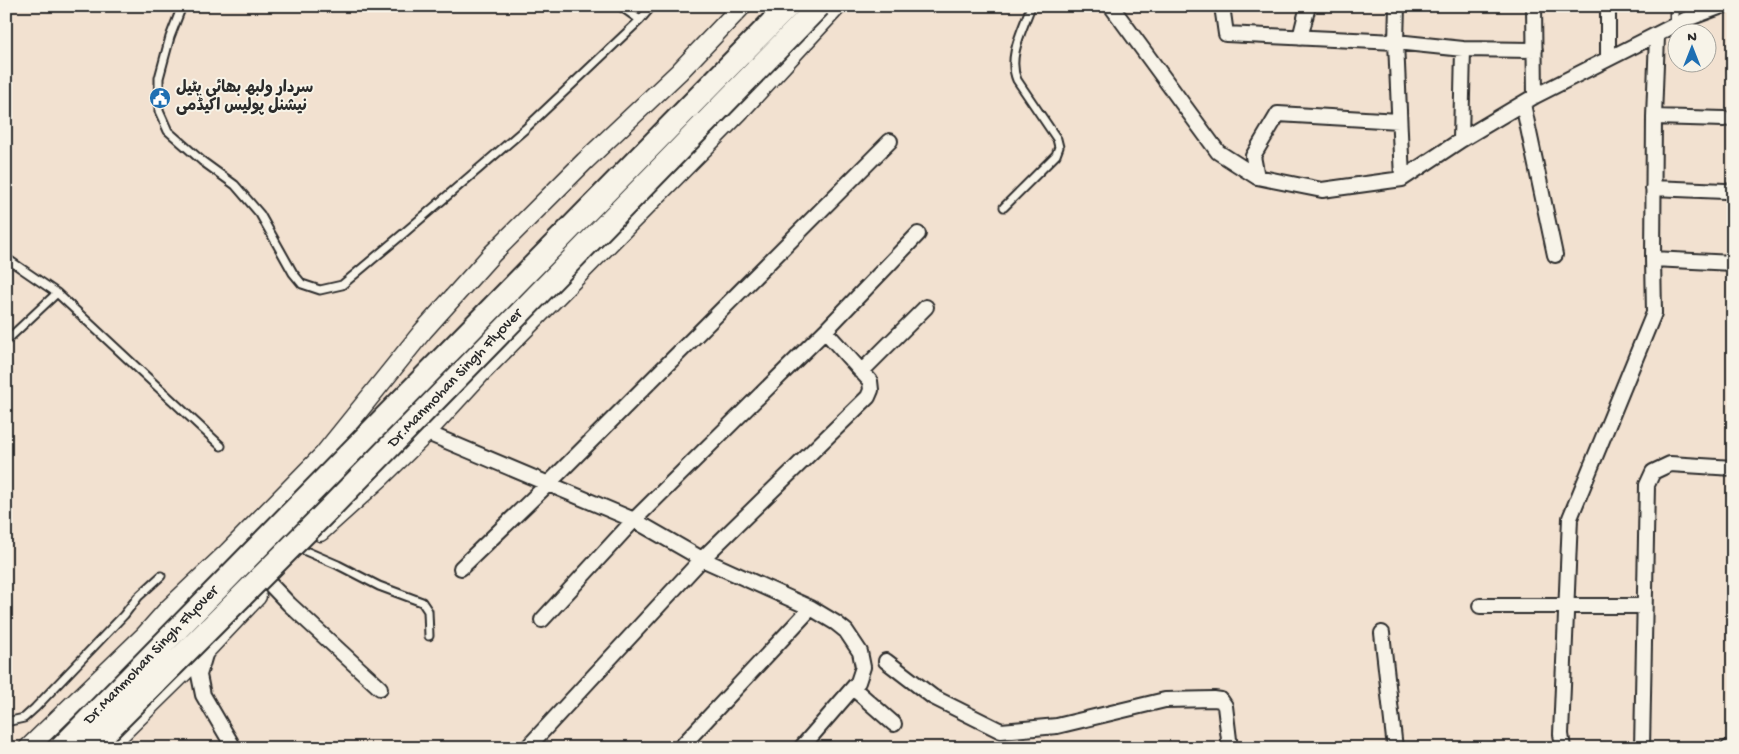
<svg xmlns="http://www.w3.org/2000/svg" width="1739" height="754" font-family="'Gochi Hand','Playpen Sans Arabic',sans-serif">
  <rect width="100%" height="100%" fill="#f2e1d0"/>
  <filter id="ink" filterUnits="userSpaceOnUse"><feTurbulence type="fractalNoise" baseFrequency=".02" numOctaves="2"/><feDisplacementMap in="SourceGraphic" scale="10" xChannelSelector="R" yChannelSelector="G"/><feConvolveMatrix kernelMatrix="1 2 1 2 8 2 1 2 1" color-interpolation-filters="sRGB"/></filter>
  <g filter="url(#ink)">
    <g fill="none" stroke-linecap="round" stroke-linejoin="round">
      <g stroke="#2b2b2b" stroke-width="11">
        <path id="service" d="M182 6 170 37 159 78V111L168 131 202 161 235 185 260 214 293 273 302 284 320 290 342 285 404 233 525 129 640 20 652 6
          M620 6 640 20
          M1674 26V6
          M1004 207 1056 155 1059 147 1057 139 1017 80C1007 57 1023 29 1031 6
          M6 258 57 293
          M6 341 57 293 221 446
          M301 549 338 565 379 586 422 602 428 611 429 636
          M6 722 24 718 35 708 124 615 138 597 161 576"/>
      </g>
      <g stroke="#2b2b2b" stroke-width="18">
        <path id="minor" d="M1111 6 1218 152 1257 177 1322 190 1402 179 1461 140 1535 96 1687 19 1722 6
          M1222 6 1226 34 1396 42 1463 49 1535 50
          M1397 6 1396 42 1402 179
          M1534 6 1535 96
          M1300 38 1308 6
          M1608 59V6
          M1523 104 1555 255
          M1654 117 1724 119
          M1461 140 1463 49
          M1257 177 1253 156 1278 114 1399 121
          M1653 188 1725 191
          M1653 259 1733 263
          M861 372 926 307
          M418 429 634 520 702 559 811 608 836 623 846 631 860 652 863 667 858 682 801 748
          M461 568 549 483 890 141
          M269 583 289 604 380 688
          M1480 606H1644
          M542 620 634 520 825 331 918 234
          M1382 633 1395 748
          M207 648 199 675 203 695 234 748
          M886 661 933 697 1001 731 1057 726 1165 700 1214 699 1221 700 1225 706 1230 748
          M853 688 894 724
          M527 748 702 559 868 397 871 390 870 381 825 331
          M680 748 811 608
          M1563 748 1561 734 1570 518 1654 313 1653 259 1654 117 1657 36
          M1642 748 1647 485 1653 472 1670 464 1733 468
          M1728 748 1733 747"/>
      </g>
      <g stroke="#2b2b2b" stroke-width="21">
        <path id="tertiary" d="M320 532 381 477 426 433 483 371 739 112 837 6
          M28 748 145 635 169 608 228 552 324 454 423 331 492 254 585 161 679 72 742 6
          M106 748 207 649 257 596"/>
      </g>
      <use href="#service" stroke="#f7f3e8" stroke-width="7"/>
      <use href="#minor" stroke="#f7f3e8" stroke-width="14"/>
      <use href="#tertiary" stroke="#f7f3e8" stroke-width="18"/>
      <g stroke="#2b2b2b" stroke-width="26" stroke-linecap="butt">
        <path id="trunk-bridge" d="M61 748 788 6
          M90 748 328 510 819 6"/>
      </g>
      <use href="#trunk-bridge" stroke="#f7f3e8" stroke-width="22"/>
    </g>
  </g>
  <defs>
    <g id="civic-disc" transform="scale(1.125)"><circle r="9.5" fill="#1f6fb2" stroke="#f7f3e8"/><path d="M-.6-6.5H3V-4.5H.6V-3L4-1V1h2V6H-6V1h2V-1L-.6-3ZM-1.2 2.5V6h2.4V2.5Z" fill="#fff"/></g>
  </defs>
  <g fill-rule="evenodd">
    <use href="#civic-disc" x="160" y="98"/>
  </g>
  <g text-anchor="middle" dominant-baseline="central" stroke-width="4" stroke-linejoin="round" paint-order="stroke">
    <g font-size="16" font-weight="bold" fill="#2b2b2b" stroke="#f7f3e8" text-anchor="start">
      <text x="176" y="89">سردار ولبھ بھائی پٹیل<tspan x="176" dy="18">نیشنل پولیس اکیڈمی</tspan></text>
    </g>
    <g font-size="16" fill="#2b2b2b" stroke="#f7f3e8">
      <text transform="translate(456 379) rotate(-46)">Dr.Manmohan Singh Flyover</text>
      <text transform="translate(152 656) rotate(-46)">Dr.Manmohan Singh Flyover</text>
    </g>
  </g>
  <rect width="1739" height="754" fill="none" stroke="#f7f3e8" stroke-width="25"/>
  <rect x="12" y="12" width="1714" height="729" fill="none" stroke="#2b2b2b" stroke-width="2" filter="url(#ink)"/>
  <g transform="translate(1692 48)"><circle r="24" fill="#f7f3e8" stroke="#a5a39c"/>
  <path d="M0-4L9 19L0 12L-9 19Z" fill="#1f6fb2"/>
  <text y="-8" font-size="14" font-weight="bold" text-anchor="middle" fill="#2b2b2b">N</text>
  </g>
</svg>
